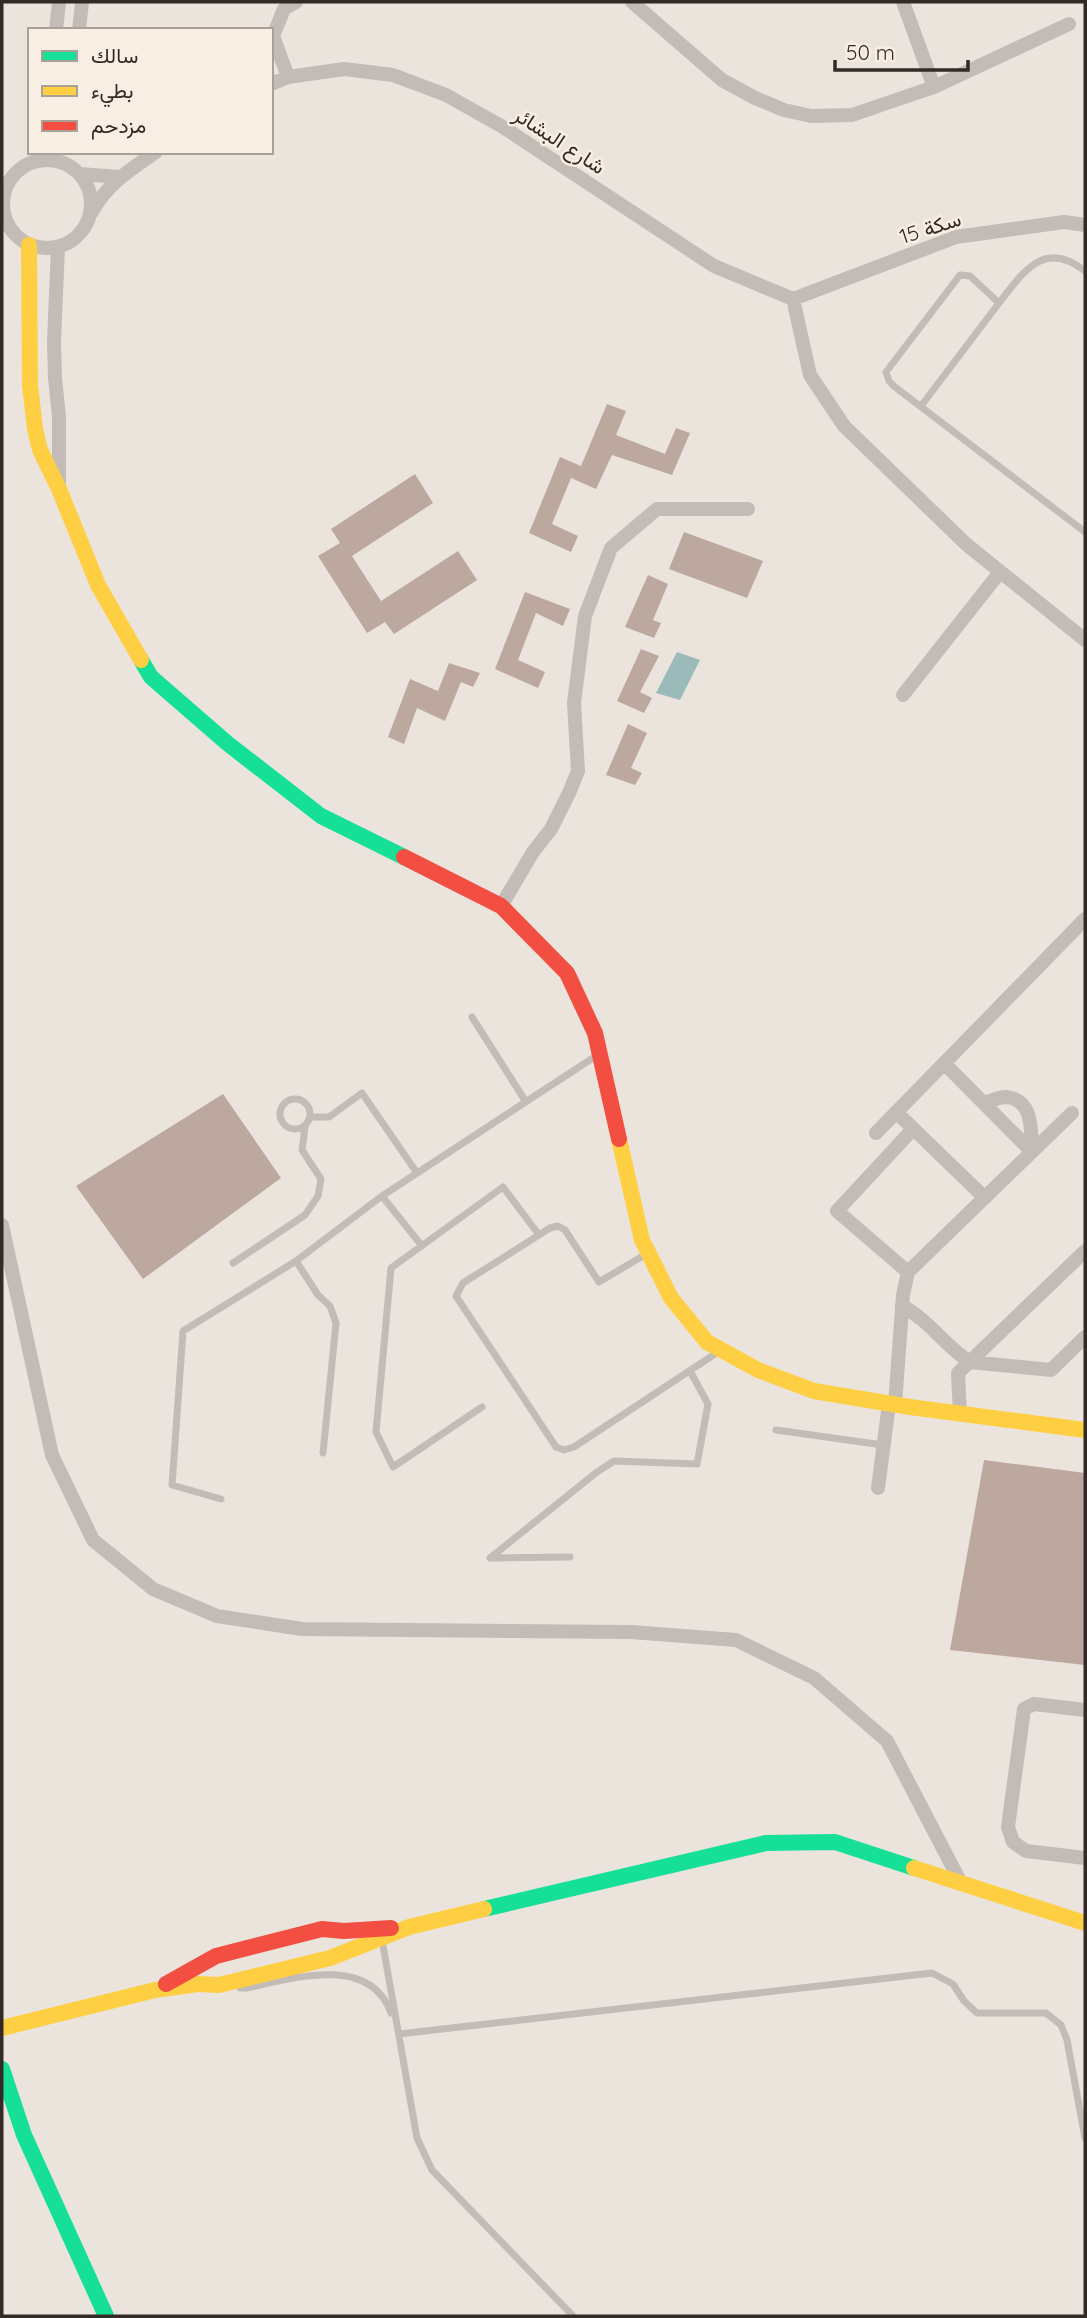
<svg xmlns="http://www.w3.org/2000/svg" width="1087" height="2318" font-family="Quicksand,Vazirmatn,sans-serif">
  <rect width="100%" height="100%" fill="#eae4dd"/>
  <path fill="#9abbba" d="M677 652 700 660 680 700 656 693Z"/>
  <path fill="#bda89f" d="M607 404 626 411 616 435 665 454 676 428 690 433 672 475 612 455 596 489 571 478 552 524 578 536 571 552 529 533 560 457 581 466Z
    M415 474 433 503 352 556 381 601 458 551 477 580 394 634 385 622 367 633 318 556 340 543 331 529Z
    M684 532 763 561 747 598 669 569Z
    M648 575 668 584 653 620 661 623 654 638 625 627Z
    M525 592 570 609 563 626 536 613 518 660 545 672 538 688 495 669Z
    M641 649 659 656 640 692 652 698 644 713 617 701Z
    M449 663 480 673 473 687 461 682 445 721 417 708 404 744 388 737 410 679 438 691Z
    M628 724 647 733 631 768 642 773 635 785 606 775Z
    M223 1094 281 1178 143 1279 76 1186Z
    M984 1460 1085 1473V1665L950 1650Z"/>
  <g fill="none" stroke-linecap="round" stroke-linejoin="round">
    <path stroke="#c3bcb6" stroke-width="7" d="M1085 271C1044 239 1024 271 999 303L970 276 960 275 886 372 889 381 895 387 1085 532
      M921 406 999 303
      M472 1017 526 1102
      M280 1114a15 15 0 1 1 30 0a15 15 0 1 1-30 0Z
      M311 1117H329L362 1093 417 1173
      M382 1196 422 1246
      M648 1253 599 1282 565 1230 558 1226 550 1228 463 1283 456 1296 556 1447 564 1450 574 1447 718 1352
      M296 1261 318 1295 330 1306 336 1323 323 1453
      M233 1263 305 1215 318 1196 321 1179 302 1150 305 1127
      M482 1407 393 1467 376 1432 391 1268 503 1187 539 1235
      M776 1430 883 1445
      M221 1499 172 1485 183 1331 296 1261 382 1196 599 1054
      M570 1557 490 1558 597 1472 614 1461 697 1464 708 1404 690 1371
      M382 1940 417 2138 432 2170 573 2316
      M240 1988H247C292 1978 370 1954 391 2013
      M399 2034 932 1973 953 1984 964 2001 977 2013H1046L1061 2025 1067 2040 1085 2138"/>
    <path stroke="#c3bcb6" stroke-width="14" d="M632 2 722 80 755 98 784 110 811 116 852 115 934 87 1069 24
      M903 2 934 87
      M56 30 59 2
      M79 30 82 2
      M288 77 273 36 284 9 296 2
      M271 84 288 77 344 69 393 75 446 95 503 127 714 266 793 299
      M3 204a44 44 0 1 1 88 0a44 44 0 1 1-88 0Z
      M79 174 120 177
      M92 212C106 185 131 169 156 152
      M58 247 54 342 55 378 59 416V487
      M793 299 810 375 844 426 966 544 1085 640
      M793 299 956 237 1064 222 1085 225
      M903 695 1000 572
      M501 906 533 852 551 829 569 793 578 771 574 703 585 616 611 548 657 509H748
      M944 1063 1032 1152C1031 1132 1034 1099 1006 1097 999 1097 990 1101 984 1103
      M896 1112 985 1198
      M876 1133 1085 919
      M2 1225 52 1455 93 1540 153 1589 217 1616 302 1629 631 1632 736 1640 814 1678 887 1741 961 1883
      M908 1272 837 1211 913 1129
      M902 1306C929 1320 945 1346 970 1362L1051 1370 1085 1337
      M895 1405 903 1295 908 1272 1072 1113
      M960 1414 958 1373 1085 1251
      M878 1488 889 1404
      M1085 1710 1034 1704 1024 1709 1008 1827 1013 1842 1026 1851 1085 1858"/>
    <path stroke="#16e098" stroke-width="16" d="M141 660 151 677 227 743 321 816 404 857
      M484 1909 766 1843 835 1842 914 1868
      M2 2069 24 2135 106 2316"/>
    <path stroke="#ffcf43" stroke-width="16" d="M29 245 30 385 35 429 40 450 59 489 98 585 141 660
      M619 1139 642 1240 671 1298 707 1342 758 1370 814 1391 910 1407 1085 1430
      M914 1868 1085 1923
      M2 2028 155 1990 198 1984 219 1985 330 1958 409 1927 484 1909"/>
    <path stroke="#f24e42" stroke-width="16" d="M404 857 501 906 567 973 595 1033 619 1139
      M166 1984 216 1956 322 1929 344 1931 391 1928"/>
  </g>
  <g text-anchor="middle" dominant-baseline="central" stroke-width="5" stroke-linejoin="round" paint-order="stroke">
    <g font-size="21" fill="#332a25" stroke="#f8eee3">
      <text transform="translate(560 140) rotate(33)">شارع البشائر</text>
      <text transform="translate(930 227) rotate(-18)">سكة 15</text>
    </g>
  </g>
  <rect width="1087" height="2318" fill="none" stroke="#332a25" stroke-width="7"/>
  <rect x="28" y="28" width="245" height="126" fill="#f8eee3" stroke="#a9a097" stroke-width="2"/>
  <rect x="42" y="51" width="35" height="10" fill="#16e098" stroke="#a9a097" stroke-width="2"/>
  <text x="91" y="63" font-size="21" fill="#332a25">سالك</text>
  <rect x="42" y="86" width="35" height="10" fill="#ffcf43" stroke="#a9a097" stroke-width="2"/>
  <text x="91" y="98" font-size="21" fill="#332a25">بطيء</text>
  <rect x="42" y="121" width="35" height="10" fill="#f24e42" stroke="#a9a097" stroke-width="2"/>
  <text x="91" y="133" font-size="21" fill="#332a25">مزدحم</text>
  <path d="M835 60v10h133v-10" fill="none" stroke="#332a25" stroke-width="3.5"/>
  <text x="846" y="60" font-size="21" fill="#332a25" stroke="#f8eee3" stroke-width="5" paint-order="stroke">50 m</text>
</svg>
